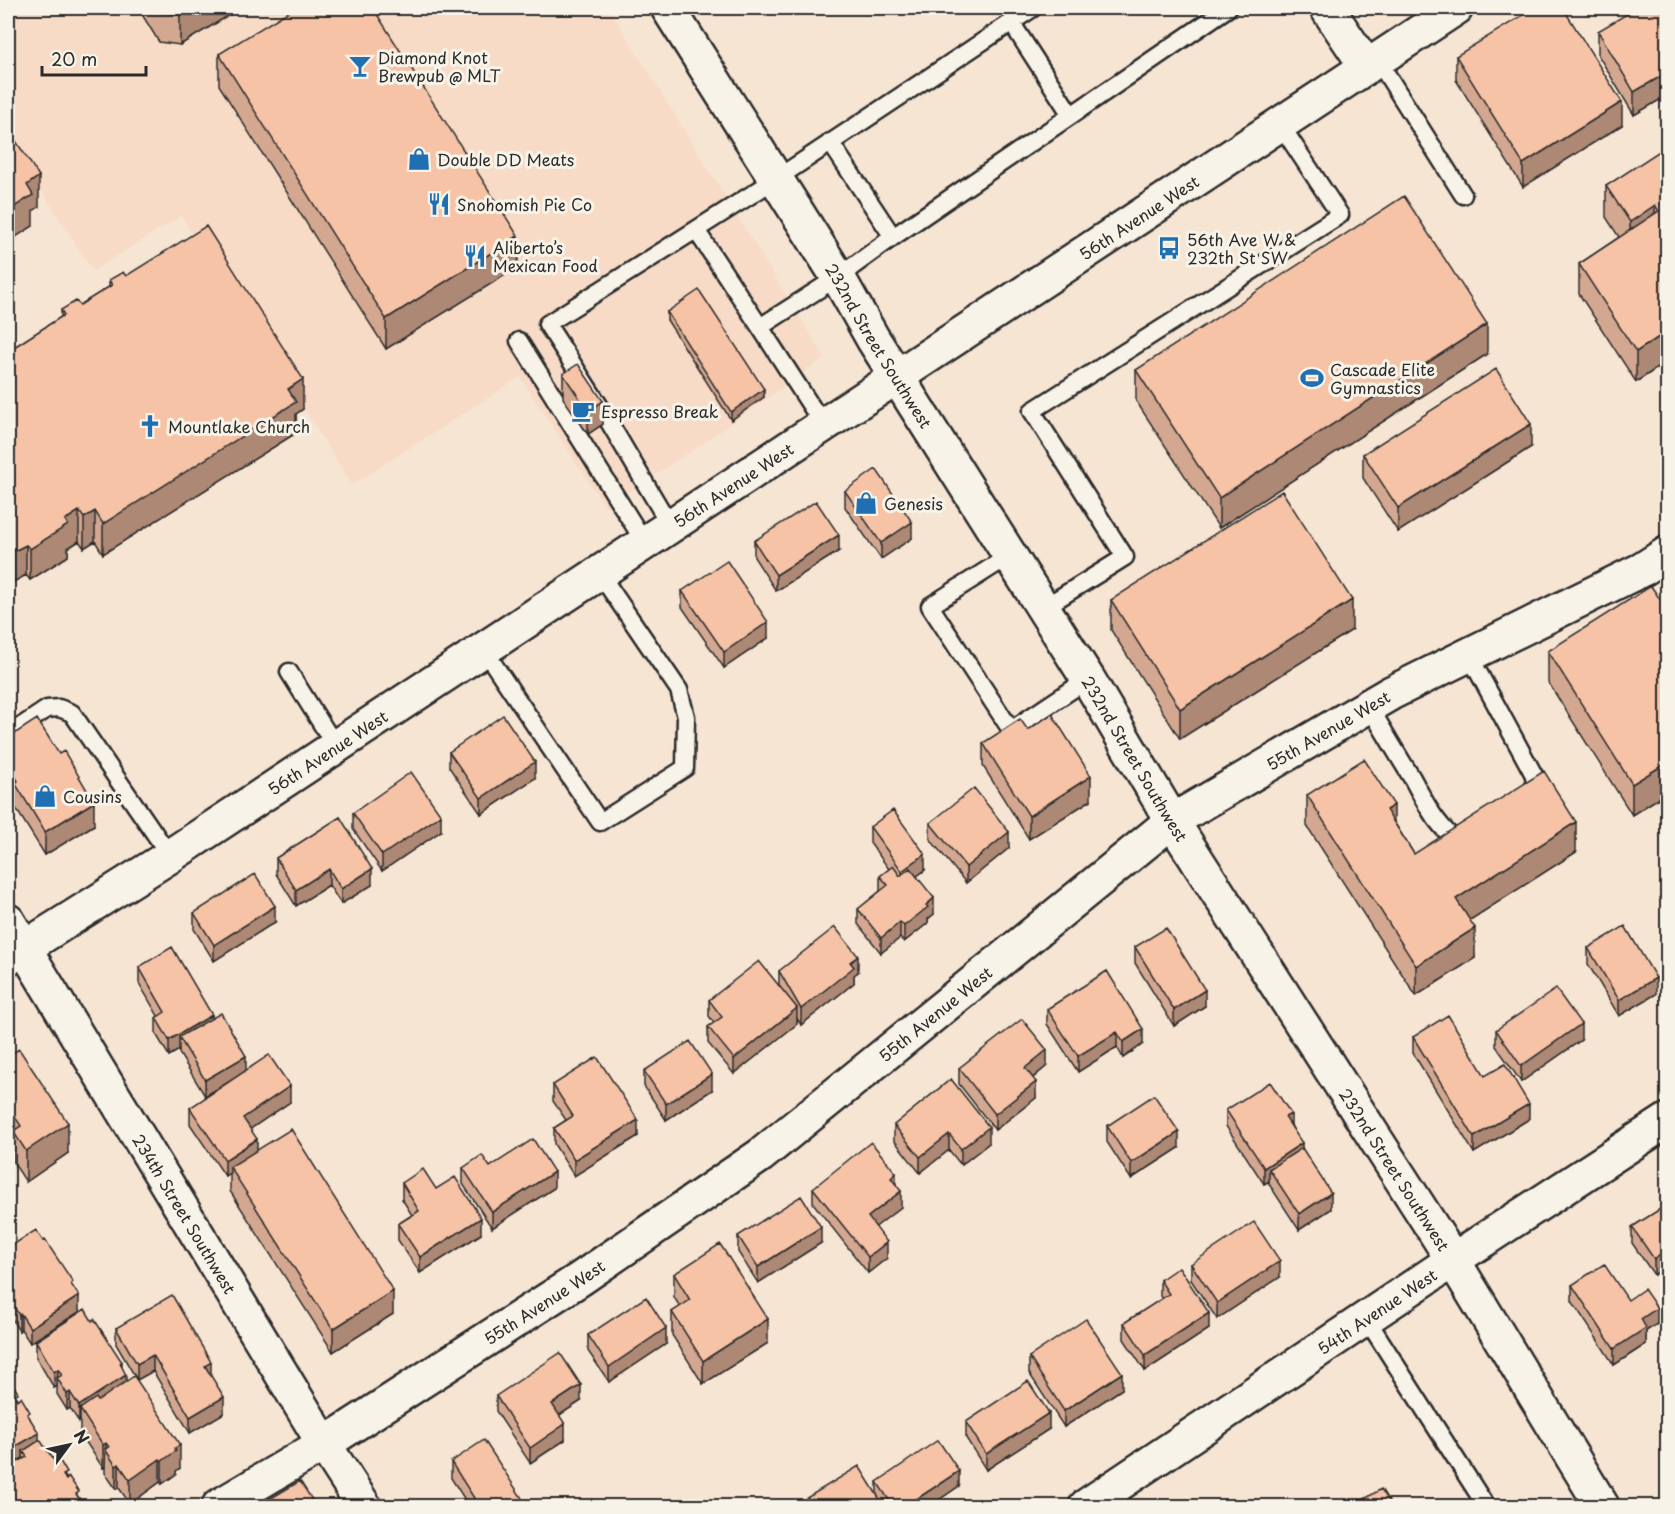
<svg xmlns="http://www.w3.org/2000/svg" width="1675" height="1514" font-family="'Playpen Sans',sans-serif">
  <rect width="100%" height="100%" fill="#f7e5d4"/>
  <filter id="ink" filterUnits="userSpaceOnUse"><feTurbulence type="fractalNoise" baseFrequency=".0167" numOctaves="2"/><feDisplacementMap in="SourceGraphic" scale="12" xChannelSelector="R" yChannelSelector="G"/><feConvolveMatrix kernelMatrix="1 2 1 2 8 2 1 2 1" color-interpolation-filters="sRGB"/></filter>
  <g filter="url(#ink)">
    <path fill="#f7dbc6" d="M8 8H609L825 358 693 450 605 507 520 377 352 485 181 216 93 271 8 139Z"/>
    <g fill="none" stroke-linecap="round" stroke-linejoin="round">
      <g stroke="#2b2b2b" stroke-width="21">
        <path id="service" d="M1011 22 1071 115
          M1377 59 1463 195
          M830 142 893 237
          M696 230 760 327 838 277 893 237 1228 8
          M760 327 824 426
          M519 341 645 543
          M671 527 599 405 547 324 776 179 1033 8
          M1009 556 930 606 1011 730 1088 679
          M1043 608 1125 557 1032 411 1340 215 1280 124
          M484 650 600 822 685 768 686 717 679 690 600 574
          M1469 655 1534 775 1535 789 1530 798
          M289 672 336 747
          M1369 706C1383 730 1397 754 1412 778 1425 802 1433 820 1454 839L1465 836
          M8 735 47 709 59 708 72 713 170 856
          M1366 1318 1486 1506"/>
      </g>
      <g stroke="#2b2b2b" stroke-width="38">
        <g id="minor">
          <path d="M1327 8 1366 66"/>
          <path id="s1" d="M8 921 324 1444 364 1506"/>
          <path id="s2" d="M219 1506 324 1444 580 1279 761 1155 1172 821 1391 693 1643 569 1668 553"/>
          <path id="s3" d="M1086 1506 1453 1260 1668 1120"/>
        </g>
      </g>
      <g stroke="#2b2b2b" stroke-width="38">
        <g id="tertiary">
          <path id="s4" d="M668 8 838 277 873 339 1088 679 1172 821 1453 1260 1602 1506"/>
        </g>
      </g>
      <g stroke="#2b2b2b" stroke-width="38">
        <g id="secondary">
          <path id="s5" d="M8 958 170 856 1456 8"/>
        </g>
      </g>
      <use href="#service" stroke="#f7f3e8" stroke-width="16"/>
      <use href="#minor" stroke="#f7f3e8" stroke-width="33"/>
      <use href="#tertiary" stroke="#f7f3e8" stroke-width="33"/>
      <use href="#secondary" stroke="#f7f3e8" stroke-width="33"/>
    </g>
    <path fill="#d4a890" stroke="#2b2b2b" stroke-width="1.5" d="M138 8H241L180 45 159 42Z
      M1668 8V95L1634 115 1598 55V31Z
      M219 54 518 267 386 349 219 85Z
      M1456 56 1622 125 1523 187 1456 80Z
      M1668 154V361L1636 382 1579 294V264L1619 237 1606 217V186Z
      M126 276 303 409 296 414V433L103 554 95 541 84 548 79 541 68 548V556L30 580 26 575 8 585V351L61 317V310L80 305 109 287V280Z
      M667 312 764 397 731 420 667 320Z
      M1487 354 1219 528 1136 401V370Z
      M563 374 603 424 588 434 563 398Z
      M1531 447 1398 532 1363 478V454Z
      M845 491 912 538 881 559 845 507Z
      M754 541 839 551 776 591 754 557Z
      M682 591 768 638 724 668 682 607Z
      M1111 600 1352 630 1180 739 1111 630Z
      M1668 611V792L1632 815 1548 682V651Z
      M1028 730 1091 800 1029 839 983 766V743Z
      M8 738 94 825 45 855 15 807V800L8 787Z
      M449 752 535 778 481 814 449 767Z
      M1307 795 1394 822 1414 854 1576 852 1470 920 1475 958 1416 996 1307 826Z
      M353 813 441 831 382 871 353 829Z
      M340 817 372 885 341 904 329 885 296 906 276 874V858Z
      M930 823 1009 848 966 883 930 839Z
      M870 827 925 870 917 876 934 914 928 919V923L904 942 900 938 881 953 858 924V909L880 891V876L889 869 870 843Z
      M194 913 275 922 214 961 194 929Z
      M1135 947 1205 1006 1174 1026 1135 963Z
      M1588 948 1656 994 1619 1016 1588 964Z
      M139 967 212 1018 246 1071 290 1102 250 1129 257 1150 393 1314 333 1352 230 1191V1173L225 1176 190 1124V1108L233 1080 205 1096 179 1053V1050L169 1056 156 1034V1018L158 1016 139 983Z
      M779 971 858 972 854 975V983L801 1025 797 1018V1024L734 1074 708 1043V1027L714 1023 709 1016V1000L779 986Z
      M1107 971 1143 1044 1123 1058 1117 1047 1078 1072 1047 1024V1009Z
      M1496 1030 1581 1040 1521 1082 1496 1046Z
      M1413 1037 1485 1076 1529 1119 1474 1153 1413 1053Z
      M8 1056 68 1153 26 1182 13 1162V1144L8 1137Z
      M1047 1066 1033 1078 1036 1098 995 1130 959 1084V1068Z
      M644 1071 712 1090 666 1120 644 1086Z
      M951 1079 989 1143 961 1165 949 1150 920 1173 894 1140V1125Z
      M553 1085 638 1136 574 1176 554 1144V1128L566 1120 553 1101Z
      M1226 1110 1291 1125 1331 1209 1299 1230 1269 1184V1181L1264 1184 1226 1126Z
      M1107 1126 1179 1148 1131 1179 1107 1142Z
      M490 1167 554 1188 492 1228 463 1184V1168Z
      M402 1183 436 1189 481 1234 420 1273 398 1240V1224L412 1215 402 1199Z
      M896 1185 901 1207 875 1227 887 1258 868 1273 813 1203V1188Z
      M1668 1204V1266L1654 1275 1632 1243V1227Z
      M738 1236 821 1243 758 1283 738 1252Z
      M8 1248 73 1288 79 1312 30 1343 21 1329 19 1331 8 1313Z
      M1191 1264 1280 1277 1217 1319 1191 1280Z
      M674 1274 768 1343 703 1384 672 1335V1312L680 1307 674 1297Z
      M1160 1280 1209 1329 1145 1371 1124 1339V1323L1162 1299 1160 1296Z
      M1572 1285 1628 1300 1657 1324 1646 1331V1344L1614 1365 1572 1301Z
      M116 1328 211 1376 224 1413 190 1433 153 1371 137 1380 116 1344Z
      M588 1335 666 1344 609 1382 588 1351Z
      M36 1341 122 1368 126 1381 180 1468 176 1471V1474L162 1484 160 1482 130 1504 119 1488 116 1489 105 1473V1467L103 1468 80 1433V1421L79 1422 70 1408 67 1410 57 1394V1386L54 1388 36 1357Z
      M1029 1357 1122 1389 1064 1427 1029 1373Z
      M8 1383 30 1418 39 1441 67 1479 84 1506H8Z
      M496 1396 581 1401 559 1415 565 1440 530 1463 496 1411Z
      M966 1422 1049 1429 986 1470 966 1438Z
      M451 1462 527 1506H469L451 1478Z
      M877 1482 959 1486 930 1506H800V1502L877 1494Z"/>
    <path fill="#ac8875" stroke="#2b2b2b" stroke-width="1.5" d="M191 8H241L180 45V15Z
      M1668 72V95L1634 115V92Z
      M1622 102V125L1523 187V164Z
      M39 176V207L33 211V226L8 242V211L27 185Z
      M1655 205V236L1630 253V222Z
      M518 236V267L386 349V319Z
      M1487 324V354L1219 528V498Z
      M1668 331V361L1636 382V352Z
      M303 379V409L296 414V433L103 554V524Z
      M764 389V397L731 420V412Z
      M603 401V424L588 434V411Z
      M1531 424V447L1398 532V508Z
      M79 511V541L68 548V556L30 580V549L65 520Z
      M95 511V541L84 548V518Z
      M912 522V538L881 559V543Z
      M839 535V551L776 591V575Z
      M26 545V575L8 585V554Z
      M1352 600V630L1180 739V709Z
      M768 622V638L724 668V652Z
      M535 762V778L481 814V798Z
      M1668 762V792L1632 815V784Z
      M1091 776V800L1029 839V816Z
      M94 802V825L45 855V832Z
      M1394 805V836L1386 810Z
      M441 815V831L382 871V855Z
      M1576 822V852L1456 929V899Z
      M1009 832V848L966 883V867Z
      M925 854V870L902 887V871Z
      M329 869V885L296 906V890Z
      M372 869V885L341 904V889Z
      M934 898V914L928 919V923L904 942V926Z
      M275 906V922L214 961V945Z
      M900 922V938L881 953V938Z
      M1475 928V958L1416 996V966Z
      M858 956V972L854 975V983L801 1025V1009Z
      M1656 978V994L1619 1016V1000Z
      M1205 990V1006L1174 1026V1010Z
      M797 1008V1024L734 1074V1059Z
      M212 1015V1030L179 1037V1050L169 1056V1040Z
      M1581 1024V1040L1521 1082V1066Z
      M1143 1029V1044L1123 1058V1042Z
      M1117 1032V1047L1078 1072V1056Z
      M1047 1050V1066L1025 1084V1068Z
      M246 1056V1072L205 1096V1080Z
      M712 1074V1090L666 1120V1104Z
      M1036 1082V1098L995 1130V1114Z
      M290 1086V1102L243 1134V1118Z
      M1529 1104V1119L1474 1153V1137Z
      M1291 1114V1130L1285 1117Z
      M638 1120V1136L574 1176V1160Z
      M68 1123V1153L26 1182V1151Z
      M989 1127V1143L961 1165V1149Z
      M1179 1132V1148L1131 1179V1163Z
      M949 1134V1150L920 1173V1157Z
      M257 1139V1155L230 1167V1173L225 1176V1160Z
      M1302 1143V1159L1269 1169V1181L1264 1184V1168Z
      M554 1172V1188L492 1228V1212Z
      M896 1173V1189L891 1178Z
      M901 1191V1207L868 1233V1217Z
      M1331 1193V1209L1299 1230V1214Z
      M481 1218V1234L420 1273V1257Z
      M821 1227V1243L758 1283V1267Z
      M887 1242V1258L868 1273V1257Z
      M1668 1250V1266L1654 1275V1259Z
      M1280 1261V1277L1217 1319V1303Z
      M393 1291V1314L333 1352V1329Z
      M79 1296V1312L30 1343V1328Z
      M1657 1308V1324L1646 1331V1344L1614 1365V1349L1641 1319Z
      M1209 1313V1329L1145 1371V1355Z
      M21 1314V1329L19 1331V1315Z
      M768 1319V1343L703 1384V1361Z
      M666 1328V1344L609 1382V1367Z
      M153 1355V1371L137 1380V1364Z
      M122 1362V1378L126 1375V1391L80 1409V1421L79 1422V1406Z
      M211 1362V1378L205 1366Z
      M58 1369 57 1386 54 1388V1372Z
      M1122 1373V1389L1064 1427V1411Z
      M581 1385V1401L552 1420V1404Z
      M70 1392V1408L67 1410V1394Z
      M224 1397V1413L190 1433V1417Z
      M1049 1413V1429L986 1470V1454Z
      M565 1424V1440L530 1463V1448Z
      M39 1433V1449L23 1451V1458L8 1467V1451Z
      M106 1443 105 1467 103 1468V1445Z
      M180 1445V1468L176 1471V1474L162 1484V1461L175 1448Z
      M160 1459V1482L130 1504V1480Z
      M119 1464V1488L116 1489V1466Z
      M959 1471V1486L930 1506H906Z"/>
    <path fill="#f6c3a7" stroke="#2b2b2b" stroke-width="1.5" d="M157 8H191L180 15 159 12Z
      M294 8H373L518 236 386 319 219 54Z
      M1535 8H1563L1622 102 1523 164 1456 56Z
      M1637 8H1668V72L1634 92 1598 31Z
      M8 120 14 130 10 132 39 176 27 185 33 195 8 211Z
      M1664 148 1668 154V331L1636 352 1579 264 1659 211 1655 205 1630 222 1606 186Z
      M1404 196 1487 324 1219 498 1136 370Z
      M206 226 303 379 288 389 296 402 103 524 95 511 84 518 79 511 65 520 68 525 30 549 26 545 8 554V351L64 315 61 310 76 301 80 305 112 285 109 280 123 272 126 276Z
      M699 290 764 389 731 412 667 312Z
      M578 364 603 401 588 411 563 374Z
      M1496 369 1531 424 1398 508 1363 454Z
      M876 469 912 522 881 543 845 491Z
      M1282 491 1352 600 1180 709 1111 600Z
      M816 501 839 535 776 575 754 541Z
      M727 561 768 622 724 652 682 591Z
      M1651 586 1668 611V762L1632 784 1548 651Z
      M1052 714 1091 776 1029 816 983 743 1020 719 1028 730Z
      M503 715 535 762 481 798 449 752Z
      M37 719 59 754 64 751 94 802 45 832 15 783 18 781 8 764V738Z
      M1364 759 1394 805 1386 810 1414 854 1544 771 1576 822 1456 899 1475 928 1416 966 1307 795Z
      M411 772 441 815 382 855 353 813Z
      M974 788 1009 832 966 867 930 823Z
      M893 810 925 854 902 871 870 827Z
      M340 817 372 869 341 889 329 869 296 890 276 858Z
      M893 866 900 876 910 868 934 898 926 905 928 907 904 926 900 922 881 938 858 909 888 885 880 876Z
      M255 874 275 906 214 945 194 913Z
      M1625 926 1656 978 1619 1000 1588 948Z
      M835 927 858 956 850 962 854 967 801 1009 779 971Z
      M1166 928 1205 990 1174 1010 1135 947Z
      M172 947 212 1015 169 1040 156 1018 165 1012 139 967Z
      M759 961 797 1008 734 1059 708 1027 722 1017 709 1000Z
      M1107 971 1143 1029 1123 1042 1117 1032 1078 1056 1047 1009Z
      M1556 989 1581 1024 1521 1066 1496 1030Z
      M221 1013 246 1056 205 1080 179 1037Z
      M1448 1015 1485 1076 1505 1064 1529 1104 1474 1137 1413 1037Z
      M1022 1019 1047 1050 1025 1068 1036 1082 995 1114 959 1068Z
      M690 1041 712 1074 666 1104 644 1071Z
      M19 1049 68 1123 26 1151 13 1131 21 1126 8 1106V1056Z
      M269 1055 290 1086 243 1118 257 1139 225 1160 190 1108Z
      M597 1057 638 1120 574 1160 554 1128 573 1116 553 1085Z
      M951 1079 989 1127 961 1149 949 1134 920 1157 894 1125Z
      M1270 1082 1291 1114 1285 1117 1302 1143 1264 1168 1226 1110Z
      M1154 1095 1179 1132 1131 1163 1107 1126Z
      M291 1129 393 1291 333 1329 230 1167Z
      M533 1139 554 1172 492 1212 463 1168 482 1155 490 1167Z
      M871 1142 896 1173 891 1178 901 1191 868 1217 887 1242 868 1257 813 1188Z
      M1302 1148 1331 1193 1299 1214 1269 1169Z
      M423 1169 436 1189 455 1177 481 1218 420 1257 398 1224 419 1211 402 1183Z
      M801 1196 821 1227 758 1267 738 1236Z
      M1668 1204V1250L1654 1259 1632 1227Z
      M1254 1222 1280 1261 1217 1303 1191 1264Z
      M36 1230 43 1241 45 1240 73 1282 71 1284 79 1296 30 1328 21 1314 19 1315 8 1297V1248Z
      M720 1244 768 1319 703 1361 672 1312 690 1300 674 1274Z
      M1604 1264 1628 1300 1644 1289 1657 1308 1641 1319 1646 1328 1614 1349 1572 1285Z
      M1179 1267 1209 1313 1145 1355 1124 1323 1169 1294 1160 1280Z
      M172 1295 211 1362 205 1366 224 1397 190 1417 153 1355 137 1364 116 1328Z
      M646 1297 666 1328 609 1367 588 1335Z
      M85 1309 92 1321 94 1319 122 1362 120 1363 126 1375 79 1406 70 1392 67 1394 57 1378 62 1375 58 1369 54 1372 36 1341Z
      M1086 1319 1122 1373 1064 1411 1029 1357Z
      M560 1353 581 1385 552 1404 565 1424 530 1448 496 1396Z
      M134 1376 180 1445 175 1448 176 1451 162 1461 160 1459 130 1480 119 1464 116 1466 105 1449 109 1447 106 1443 103 1445 80 1409 96 1398 98 1401Z
      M11 1381 18 1393 14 1395 17 1400 21 1397 30 1412 27 1414 39 1433 8 1451V1383Z
      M1028 1381 1049 1413 986 1454 966 1422Z
      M40 1440 56 1463 60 1461 67 1473 63 1475 66 1480 69 1477 79 1492 76 1494 84 1506H10L8 1502V1467L27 1457 23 1451Z
      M484 1440 527 1506H479L451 1462Z
      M938 1440 959 1471 906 1506H893L877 1482Z
      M859 1466 884 1506H803L800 1502Z
      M300 1481 316 1506H258Z
      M1381 1489 1392 1506H1353Z"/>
  </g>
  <defs>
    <g id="bar-bare" transform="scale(1.8)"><path d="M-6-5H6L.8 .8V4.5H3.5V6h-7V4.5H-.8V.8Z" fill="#1f6fb2" stroke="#f7f3e8" stroke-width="2.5" paint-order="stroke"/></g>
    <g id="shop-bare" transform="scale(1.8)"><path d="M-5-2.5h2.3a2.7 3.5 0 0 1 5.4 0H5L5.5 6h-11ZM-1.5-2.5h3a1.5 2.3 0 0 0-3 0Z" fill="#1f6fb2" stroke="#f7f3e8" stroke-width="2.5" paint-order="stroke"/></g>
    <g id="restaurant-bare" transform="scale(1.8)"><path d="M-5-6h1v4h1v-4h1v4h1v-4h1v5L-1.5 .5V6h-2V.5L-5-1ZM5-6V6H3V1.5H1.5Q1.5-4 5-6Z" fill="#1f6fb2" stroke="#f7f3e8" stroke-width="2.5" paint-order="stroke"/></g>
    <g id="bus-bare" transform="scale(1.8)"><path d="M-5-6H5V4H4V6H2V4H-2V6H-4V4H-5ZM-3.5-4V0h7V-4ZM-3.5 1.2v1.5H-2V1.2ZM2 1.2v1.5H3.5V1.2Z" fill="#1f6fb2" stroke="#f7f3e8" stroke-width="2.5" paint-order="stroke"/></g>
    <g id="stadium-bare" transform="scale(1.8)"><path d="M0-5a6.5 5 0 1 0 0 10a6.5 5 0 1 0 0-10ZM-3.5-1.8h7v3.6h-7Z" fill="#1f6fb2" stroke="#f7f3e8" stroke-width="2.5" paint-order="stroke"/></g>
    <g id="cafe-bare" transform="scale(1.8)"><path d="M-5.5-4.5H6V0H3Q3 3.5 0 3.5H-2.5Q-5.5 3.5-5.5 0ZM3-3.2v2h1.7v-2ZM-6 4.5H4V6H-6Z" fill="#1f6fb2" stroke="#f7f3e8" stroke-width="2.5" paint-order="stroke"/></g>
    <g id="church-bare" transform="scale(1.8)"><path d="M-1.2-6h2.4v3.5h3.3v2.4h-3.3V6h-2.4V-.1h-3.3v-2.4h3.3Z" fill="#1f6fb2" stroke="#f7f3e8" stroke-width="2.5" paint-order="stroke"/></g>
  </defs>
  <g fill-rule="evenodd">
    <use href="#bar-bare" x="360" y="66"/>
    <use href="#shop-bare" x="419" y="159"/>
    <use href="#restaurant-bare" x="439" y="204"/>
    <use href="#bus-bare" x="1169" y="248"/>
    <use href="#restaurant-bare" x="475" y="256"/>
    <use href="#stadium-bare" x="1312" y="378"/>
    <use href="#cafe-bare" x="583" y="411"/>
    <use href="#church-bare" x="150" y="426"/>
    <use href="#shop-bare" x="866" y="503"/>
    <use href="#shop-bare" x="45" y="796"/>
  </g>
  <g text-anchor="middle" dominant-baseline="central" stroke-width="6" stroke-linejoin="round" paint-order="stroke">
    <g font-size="16" fill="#2b2b2b" stroke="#f7f3e8" text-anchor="start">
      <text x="378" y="57">Diamond Knot<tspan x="378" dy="18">Brewpub @ MLT</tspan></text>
      <text x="437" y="159">Double DD Meats</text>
      <text x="457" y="204">Snohomish Pie Co</text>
      <text x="1187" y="239">56th Ave W &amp;<tspan x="1187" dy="18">232th St SW</tspan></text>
      <text x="493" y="247">Aliberto’s<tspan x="493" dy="18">Mexican Food</tspan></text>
      <text x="1330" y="369">Cascade Elite<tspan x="1330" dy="18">Gymnastics</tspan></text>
      <text x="601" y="411">Espresso Break</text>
      <text x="168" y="426">Mountlake Church</text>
      <text x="884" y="503">Genesis</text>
      <text x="63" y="796">Cousins</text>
    </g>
    <g font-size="16" fill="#2b2b2b" stroke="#f7f3e8">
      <text stroke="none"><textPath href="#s5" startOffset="1352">56th Avenue West</textPath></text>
      <text stroke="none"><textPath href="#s4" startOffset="398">232nd Street Southwest</textPath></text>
      <text stroke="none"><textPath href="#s5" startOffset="866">56th Avenue West</textPath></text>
      <text stroke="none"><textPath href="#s2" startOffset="1356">55th Avenue West</textPath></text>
      <text stroke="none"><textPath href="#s5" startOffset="380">56th Avenue West</textPath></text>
      <text stroke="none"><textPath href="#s4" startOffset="884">232nd Street Southwest</textPath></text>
      <text stroke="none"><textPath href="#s2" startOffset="870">55th Avenue West</textPath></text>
      <text stroke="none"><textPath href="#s4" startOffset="1370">232nd Street Southwest</textPath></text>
      <text stroke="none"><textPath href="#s1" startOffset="342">234th Street Southwest</textPath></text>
      <text stroke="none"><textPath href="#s2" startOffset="384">55th Avenue West</textPath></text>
      <text stroke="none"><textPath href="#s3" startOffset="350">54th Avenue West</textPath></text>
    </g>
  </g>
  <rect width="1675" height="1514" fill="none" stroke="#f7f3e8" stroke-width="30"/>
  <rect x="15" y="15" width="1645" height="1484" fill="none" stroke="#2b2b2b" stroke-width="2" filter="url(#ink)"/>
  <g transform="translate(69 1445) rotate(57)" stroke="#f7f3e8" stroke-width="4.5" paint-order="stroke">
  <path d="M0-4.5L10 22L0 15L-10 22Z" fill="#2b2b2b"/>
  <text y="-9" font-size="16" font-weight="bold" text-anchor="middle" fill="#2b2b2b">N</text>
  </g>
  <path d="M42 66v9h104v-9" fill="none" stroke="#2b2b2b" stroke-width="3"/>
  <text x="51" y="66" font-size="18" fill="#2b2b2b" stroke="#f7f3e8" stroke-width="4.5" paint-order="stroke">20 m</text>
</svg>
